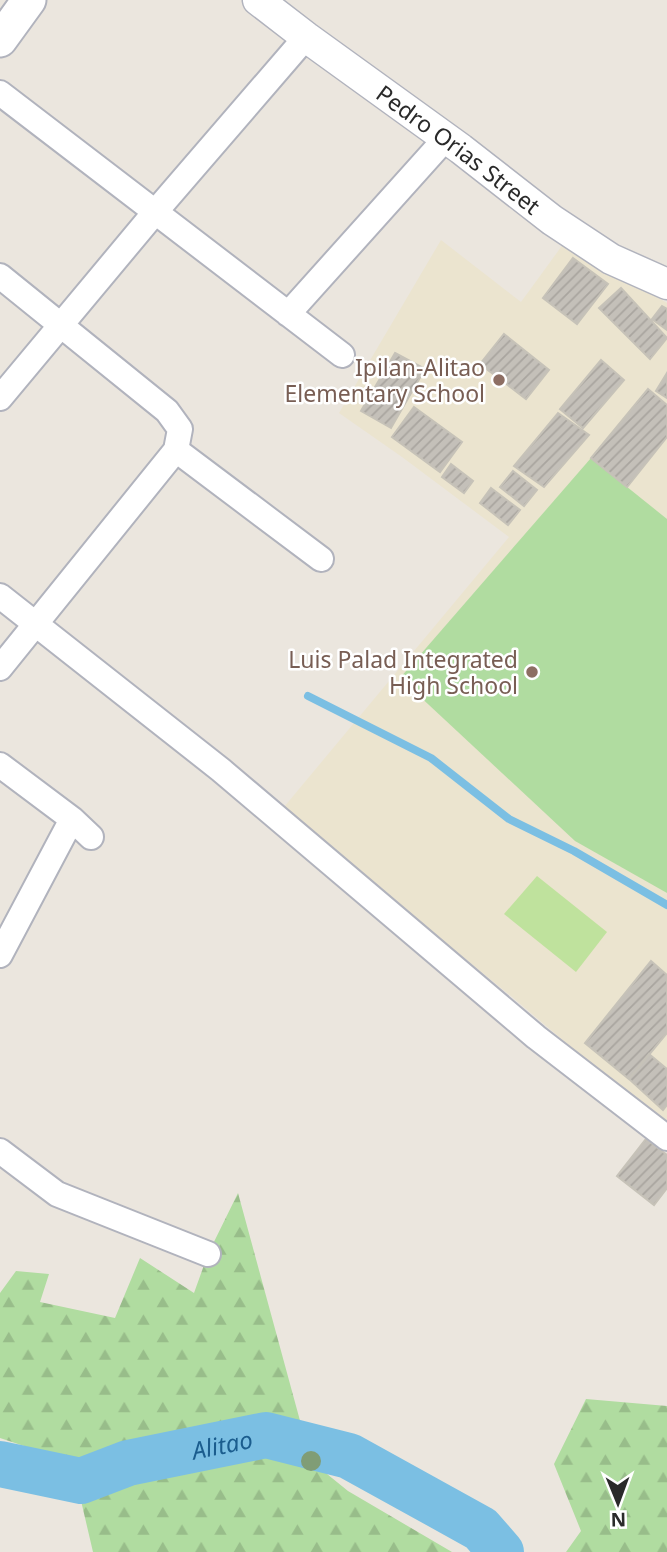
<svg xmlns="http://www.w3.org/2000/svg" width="667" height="1552" font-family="'Noto Sans',sans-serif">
  <defs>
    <pattern id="forest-firs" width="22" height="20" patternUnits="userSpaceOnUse" patternTransform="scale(1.75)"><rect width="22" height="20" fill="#b0dca0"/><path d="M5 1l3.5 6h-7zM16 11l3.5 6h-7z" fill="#98bd8a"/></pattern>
    <pattern id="building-hatch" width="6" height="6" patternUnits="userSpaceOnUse" patternTransform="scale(1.75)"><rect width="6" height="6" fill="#c4c0b9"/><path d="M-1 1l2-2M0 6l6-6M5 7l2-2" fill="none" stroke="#a9a59f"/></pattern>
  </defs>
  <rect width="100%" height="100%" fill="#ebe6de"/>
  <path fill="#ebe4cf" d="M441 240 521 302 564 243 667 303V1139L659 1122 511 996 394 901 284 807 509 537 402 457 339 413Z"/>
  <path fill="#b0dca0" d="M591 458 667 519V893L575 841 400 678Z"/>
  <path fill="url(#forest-firs)" d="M238 1193 311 1461 348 1491 452 1552H93L72 1462 0 1438V1293L16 1271 49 1274 40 1302 115 1318 140 1258 194 1293 208 1254Z
    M586 1399 667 1406V1552H566L581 1531 554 1464Z"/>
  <path fill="#bfe29d" d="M537 876 607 932 576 972 504 914Z"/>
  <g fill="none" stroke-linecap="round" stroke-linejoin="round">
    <path stroke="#7bbfe3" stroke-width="8" d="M308 696 431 758 509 819 574 851 667 905"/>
    <path stroke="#7bbfe3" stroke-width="46" id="s1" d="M0 1464 81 1481 128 1463 266 1435 349 1456 481 1529 501 1552"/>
  </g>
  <path fill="url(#building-hatch)" stroke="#c6c2b8" stroke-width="2" d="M573 258 608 284 577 324 543 298Z
    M621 288 667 338 650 359 599 308Z
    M662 306 667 309V330L652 319Z
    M504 334 549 370 526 399 480 364Z
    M395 353 425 369 391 428 361 411Z
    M601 360 624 380 583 428 560 409Z
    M667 373V398L656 391Z
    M648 389 667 405V437L627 487 591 458Z
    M414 407 462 442 440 472 392 437Z
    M558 413 589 435 544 487 514 466Z
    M451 464 473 481 464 493 442 477Z
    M513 471 537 490 524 506 500 487Z
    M491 488 520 510 508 525 480 503Z
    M651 961 667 975V1033L629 1079 585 1043Z
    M649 1054 667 1069V1105L663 1110 629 1079Z
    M646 1139 667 1155V1188L654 1205 617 1176Z"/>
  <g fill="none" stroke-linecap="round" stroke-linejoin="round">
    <g stroke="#b1b3bd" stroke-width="28">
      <path id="minor" d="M0 93 342 355
        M0 276 167 411 180 429 176 450 0 668
        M288 314 446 138
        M0 398 156 211 306 37
        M176 450 321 559
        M0 596 221 770 536 1037 667 1138
        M0 765 72 819 91 837
        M0 955 72 819
        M0 1151 57 1194 208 1254"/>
    </g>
    <g stroke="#b1b3bd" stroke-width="33">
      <g id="tertiary">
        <path id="s2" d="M258 0 306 37 461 149 552 220 611 259 667 284"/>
      </g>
    </g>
    <g stroke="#b1b3bd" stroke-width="37">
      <path id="secondary" d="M0 40 29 0"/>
    </g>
    <use href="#minor" stroke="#fff" stroke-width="24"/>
    <use href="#tertiary" stroke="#fff" stroke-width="30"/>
    <use href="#secondary" stroke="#fff" stroke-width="33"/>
  </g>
  <circle fill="#809d76" cx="311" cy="1461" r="10"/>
  <g fill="#8d6e63" stroke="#fff" stroke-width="2.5">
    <circle cx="499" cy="380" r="7"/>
    <circle cx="532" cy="672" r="7"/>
  </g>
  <g text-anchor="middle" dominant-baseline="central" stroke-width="5" stroke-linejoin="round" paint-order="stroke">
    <g font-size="23" fill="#2a2a2a" stroke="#fff">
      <text stroke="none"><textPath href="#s2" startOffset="250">Pedro Orias Street</textPath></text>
    </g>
    <g font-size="23" fill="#785e54" stroke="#fff" text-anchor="end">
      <text x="485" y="367">Ipilan-Alitao<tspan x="485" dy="26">Elementary School</tspan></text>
      <text x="518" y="659">Luis Palad Integrated<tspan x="518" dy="26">High School</tspan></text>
    </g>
    <g font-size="24" font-style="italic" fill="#1b5d8e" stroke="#fff">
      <text stroke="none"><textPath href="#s1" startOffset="229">Alitao</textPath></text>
    </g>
  </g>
  <g transform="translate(618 1503) rotate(179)" stroke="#ffffff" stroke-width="5" paint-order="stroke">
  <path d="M0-5L12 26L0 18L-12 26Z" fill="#2a2a2a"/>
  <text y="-10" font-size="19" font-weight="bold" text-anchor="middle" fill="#2a2a2a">N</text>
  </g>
</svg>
